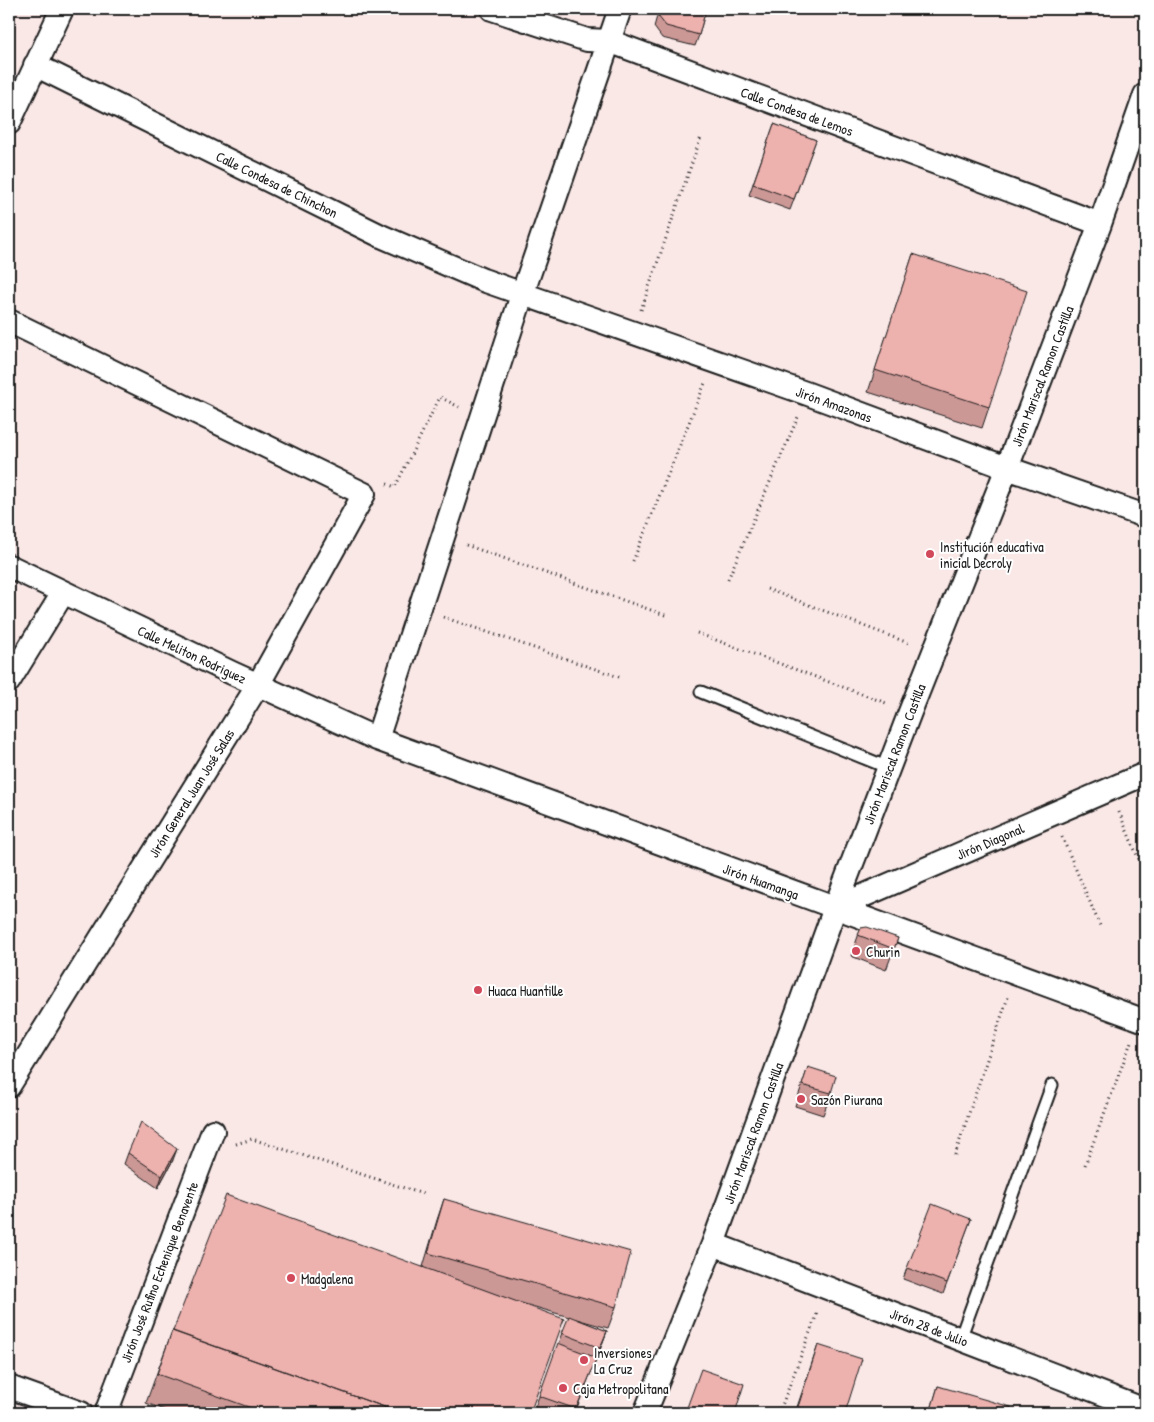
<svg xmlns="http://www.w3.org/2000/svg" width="1154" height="1422" font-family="'Patrick Hand',sans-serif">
  <rect width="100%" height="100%" fill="#fae8e7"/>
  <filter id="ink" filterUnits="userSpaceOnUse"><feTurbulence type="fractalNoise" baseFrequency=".02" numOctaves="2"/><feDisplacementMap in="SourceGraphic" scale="10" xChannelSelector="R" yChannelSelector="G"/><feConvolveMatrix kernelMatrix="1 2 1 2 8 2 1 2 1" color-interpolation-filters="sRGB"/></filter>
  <g filter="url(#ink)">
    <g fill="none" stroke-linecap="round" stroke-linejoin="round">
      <g stroke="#1c1c1c" stroke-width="15">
        <path id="service" d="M701 692 889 768
          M960 1339 1052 1085"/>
      </g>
      <g stroke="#1c1c1c" stroke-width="26">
        <path id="minor" d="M492 9 587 40 609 41 1100 224
          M35 65 381 236 483 280 808 394 1007 468 1145 516
          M9 123 62 9
          M9 321 364 494 258 685 9 1086
          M9 566 232 673 377 739 1145 1021
          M9 681 63 593
          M377 739 522 295 620 9
          M835 908 1145 774
          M713 1244 1145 1410
          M9 1387 81 1413
          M106 1413 213 1131
          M645 1413 713 1244 835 908 910 712 1007 468 1100 224 1145 95"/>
      </g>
      <path stroke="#1c1c1c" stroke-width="3" stroke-dasharray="1 4" stroke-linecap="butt" d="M641 310 701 137
        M387 484 395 487 440 397 459 407
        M466 545 668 616
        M633 561 705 383
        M728 579 798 417
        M767 589 911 644
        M443 617 622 678
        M697 633 886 703
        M1143 633 1145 638
        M1119 812 1145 874
        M1062 837 1101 928
        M236 1144 252 1139 423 1194
        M955 1155 1008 997
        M1085 1165 1131 1042
        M1142 1190 1145 1180
        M779 1413 818 1311"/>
      <use href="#service" stroke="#fff" stroke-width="11"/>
      <use href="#minor" stroke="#fff" stroke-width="22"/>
    </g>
    <path fill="#cc9896" stroke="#1c1c1c" d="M659 9H706L699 35 695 46 662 38 654 27Z
      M774 124 816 140 790 210 749 195Z
      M913 254 989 407 982 428 868 392 906 276Z
      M861 928 898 938 886 970 851 956Z
      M808 1067 831 1093 823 1115 795 1106Z
      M128 1153 173 1160 158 1188 124 1164Z
      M444 1199 616 1307 608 1328 576 1319 607 1331 575 1413H552L535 1407 569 1317 518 1302 530 1413H173L146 1403 172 1331 423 1267 437 1220Z
      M971 1219 943 1294 903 1279 907 1268Z
      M818 1345 845 1413H795Z
      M938 1386 1009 1413H930Z"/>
    <path fill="#a67c7a" stroke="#1c1c1c" d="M177 1149 173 1160 158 1188 162 1176Z
      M607 1331 599 1352 574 1413 597 1358Z"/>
    <path fill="#edb1ae" stroke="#1c1c1c" d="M660 9H706L699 35 666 26 658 16Z
      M774 124 816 140 794 199 753 184Z
      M913 254 1027 291 989 407 875 370Z
      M867 927 898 938 894 949 858 935 861 928Z
      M808 1067 836 1076 831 1093 802 1085Z
      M141 1122 177 1149 162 1176 128 1153Z
      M226 1195 564 1319 530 1413H401L173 1331Z
      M444 1199 631 1252 616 1307 428 1253Z
      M932 1204 971 1219 947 1283 907 1268Z
      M569 1316 607 1331 600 1348 562 1333Z
      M172 1331 401 1413H265L157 1374Z
      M558 1343 597 1358 576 1409 539 1396Z
      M818 1345 862 1359 845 1413H796Z
      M701 1369 744 1384 735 1413H685Z
      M938 1386 1011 1407 1009 1413H930Z
      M533 1411 540 1413H532Z"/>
  </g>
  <g fill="#d1495b" stroke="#fff" stroke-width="2">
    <circle cx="930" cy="554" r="5"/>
    <circle cx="856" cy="951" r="5"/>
    <circle cx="478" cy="990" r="5"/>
    <circle cx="801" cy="1099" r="5"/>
    <circle cx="291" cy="1278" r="5"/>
    <circle cx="584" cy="1360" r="5"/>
    <circle cx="563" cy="1388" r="5"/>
  </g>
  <g text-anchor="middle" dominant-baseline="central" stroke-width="4" stroke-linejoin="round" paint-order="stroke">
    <g font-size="14" fill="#1c1c1c" stroke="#fff">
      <text transform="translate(797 111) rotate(20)">Calle Condesa de Lemos</text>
      <text transform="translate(277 184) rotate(26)">Calle Condesa de Chinchon</text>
      <text transform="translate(1042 376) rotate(-69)">Jirón Mariscal Ramon Castilla</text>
      <text transform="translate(834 404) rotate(20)">Jirón Amazonas</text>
      <text transform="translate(192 654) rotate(25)">Calle Meliton Rodriguez</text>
      <text transform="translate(894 754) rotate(-69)">Jirón Mariscal Ramon Castilla</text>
      <text transform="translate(191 793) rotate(-58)">Jirón General Juan José Salas</text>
      <text transform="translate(990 841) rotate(-23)">Jirón Diagonal</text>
      <text transform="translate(761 881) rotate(20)">Jirón Huamanga</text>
      <text transform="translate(753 1133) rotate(-70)">Jirón Mariscal Ramon Castilla</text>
      <text transform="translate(159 1272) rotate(-69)">Jirón José Rufino Echenique Benavente</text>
      <text transform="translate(929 1327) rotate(21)">Jirón 28 de Julio</text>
    </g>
    <g font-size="14" fill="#1c1c1c" stroke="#fff" text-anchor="start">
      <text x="940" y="546">Institución educativa<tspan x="940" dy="16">inicial Decroly</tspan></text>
      <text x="866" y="951">Churin</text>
      <text x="488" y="990">Huaca Huantille</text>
      <text x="811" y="1099">Sazón Piurana</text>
      <text x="301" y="1278">Madgalena</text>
      <text x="594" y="1352">Inversiones<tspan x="594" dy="16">La Cruz</tspan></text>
      <text x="573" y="1388">Caja Metropolitana</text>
    </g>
  </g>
  <rect width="1154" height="1422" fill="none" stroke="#fff" stroke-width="30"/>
  <rect x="15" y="15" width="1124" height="1392" fill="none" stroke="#1c1c1c" stroke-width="2" filter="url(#ink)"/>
</svg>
